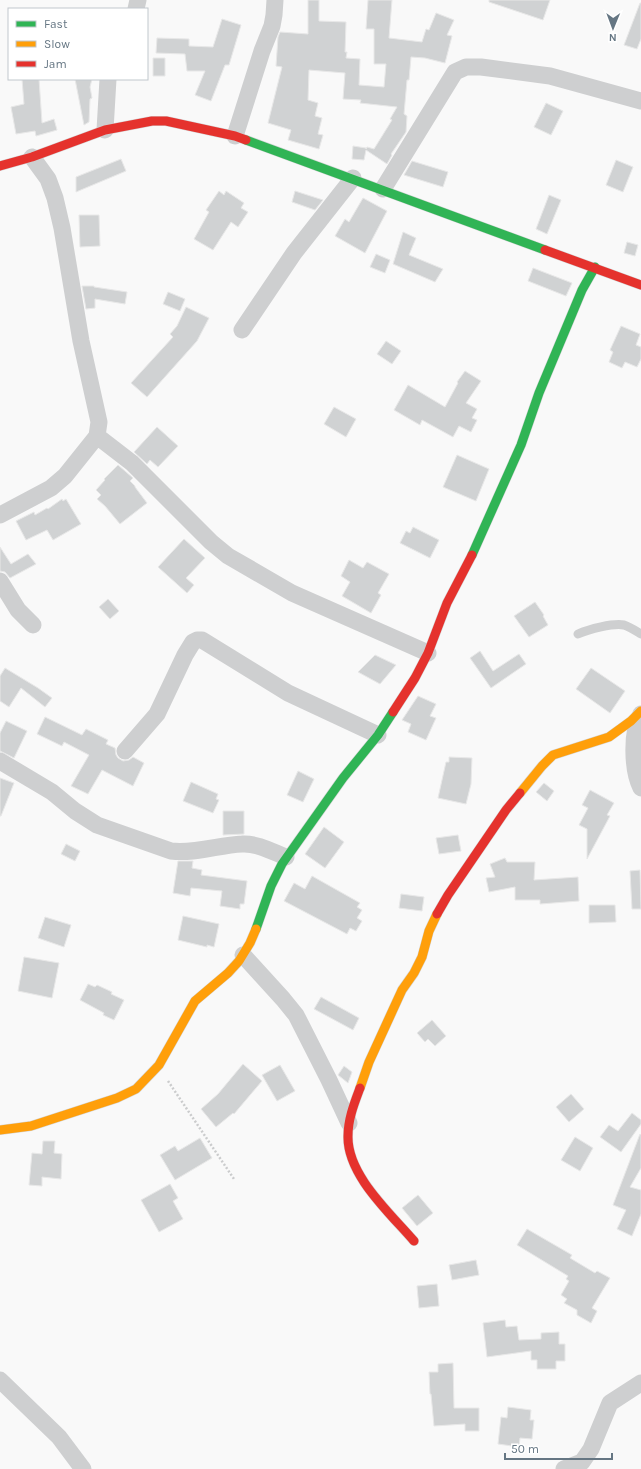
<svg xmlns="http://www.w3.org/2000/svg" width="641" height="1469" font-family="Karla,sans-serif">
  <rect width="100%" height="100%" fill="#f9f9f9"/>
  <path fill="#d0d2d3" stroke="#e8e8e8" d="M308 0H319V21L346 22 345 52H347L346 58 360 59 359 85 384 87 386 64H374V29H366L368 0H392L389 38 422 42 426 29 429 30 436 13 454 20 447 35 452 36 445 63 425 58 411 57 409 80H407L404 114 407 116 406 132 391 154 392 155 387 164 366 150 364 160 352 159 353 146 366 148V149L367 147 374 149 392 120 390 119 397 107 360 103 361 100 343 99 345 73 309 70 308 100 318 103 315 116 322 118 318 134 323 135 319 149 288 140 291 130 268 123 282 67 276 66 278 37 280 32 308 34Z
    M489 0H550L543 20 489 2Z
    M640 3H641V39L637 49 624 45Z
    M222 19 241 25 229 65H225L211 101 195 95 205 71H187L185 54 156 53 157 38 189 39V46L213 47Z
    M153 58H165V76H153Z
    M22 79H39L42 123 54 119 57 130 36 136 35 131 16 134 11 107 24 104Z
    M75 79H92L90 87 92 98 90 99 89 122 84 125Z
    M546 103 563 111 551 135 534 127Z
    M121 159 126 171 76 192V177Z
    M616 160 633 167 623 192 606 185Z
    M412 161 448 172 443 187 404 175Z
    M219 191 224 195 226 191 244 203 241 208 248 212 238 227 231 222 213 250 194 239 209 212 206 210Z
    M295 191 323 200 315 210 292 202Z
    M549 195 561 200 547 234 536 229Z
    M363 198 387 211 365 253 335 236 345 219 349 222Z
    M79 215H99L100 246 80 247Z
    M403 232 416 238 409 255 443 269 435 282 393 264Z
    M627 242 638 245 635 256 624 253Z
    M376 254 390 260 385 273 370 267Z
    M533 268 572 283 566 296 528 281Z
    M82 286H94V287L127 292 125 304 95 299V308L86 309Z
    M168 292 185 299 180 311 163 304Z
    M186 307 209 318 197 341 147 397 131 383 173 337 170 334 177 326Z
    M621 326 640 334 636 345 641 347V359L637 367 625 362 622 368 609 362 613 352 610 350Z
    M386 341 401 351 392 364 377 354Z
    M465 371 481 381 466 403 477 409 472 418 477 420 471 432 459 426 453 437 422 420 420 425 394 410 408 385 445 407 458 383 457 382Z
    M334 407 356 419 346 437 324 424Z
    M157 427 178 446 158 467 150 460 147 464 134 452Z
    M457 455 489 469 476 501 443 487Z
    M118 465 133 478 130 481 135 486V487L147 503 120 524 105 506 97 499 101 495 96 490 105 480 104 479Z
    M62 499 63 501 66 499 81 524 53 540 47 530 26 540 16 521 34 512 35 515 47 508 48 509Z
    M413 527 439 540 430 558 400 543 406 531 410 533Z
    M184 539 205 558 186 578 194 585 187 593 158 567Z
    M0 547 11 564 28 554 36 564 10 578 5 572 0 571Z
    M349 560 363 568 367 562 389 574 378 593 381 595 371 613 342 596 350 582 341 576Z
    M108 599 119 611 110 619 99 607Z
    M535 602 544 615 543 616 548 625 529 637 514 616Z
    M480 651 493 671 519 654 526 664 491 688 470 658Z
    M375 655 396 665 380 684 358 672Z
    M5 668 38 688 52 698 45 707 21 688 9 707 0 701V676Z
    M591 668 625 691 610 713 576 689Z
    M418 696 436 704 430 716 436 718 426 740 408 732 411 724 402 720Z
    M45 717 82 735 86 729 108 740 106 744 115 748 116 755 118 758 123 761 129 760 133 757 144 763 133 786 102 770 88 794 71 786 89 755 64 742 62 746 37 734Z
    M6 721 27 731 14 758 0 751V733Z
    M449 757 472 758 471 784 466 804 438 798 446 762H449Z
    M298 771 314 779 303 802 287 795Z
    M0 778 14 783 1 816H0Z
    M191 782 218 794 216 799 219 800 213 813 183 801Z
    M544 783 554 791 547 801 536 792Z
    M590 790 614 803 607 815 610 816 587 859V829L579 825 588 808 582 805Z
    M223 811H244V834L223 835Z
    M324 827 344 842 325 868 305 854Z
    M458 835 461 851 439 854 436 838Z
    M66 844 80 851 75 861 61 854Z
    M505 858 507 862H535L534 880 578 877 579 901 540 904V900H515V887L489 892 486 878 495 877 490 864Z
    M178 861H193L192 868 202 870 201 875 247 881 244 904H240V909L220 906 222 891 191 888 190 896 173 893Z
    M640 870 641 909H632L630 871Z
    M312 876 360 903 357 907 362 910 357 918 362 921 356 931 350 928 347 934 284 901 294 883 305 889Z
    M401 894 424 897 422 911 399 908Z
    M589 905H615L616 922 589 923Z
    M183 916 219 924 214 947 207 945V947L178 940Z
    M45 917 71 925 64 947 38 938Z
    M24 957 59 963 52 998 18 991Z
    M88 984 95 987 97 985 112 992 111 994 124 1000 114 1020 103 1015 104 1013 80 1000Z
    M321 997 359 1018 353 1030 314 1009Z
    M432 1020 446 1036 435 1046 428 1039 425 1042 417 1033Z
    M243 1064 262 1081 234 1114 233 1113 216 1127 201 1109 218 1094Z
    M280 1065 295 1091 277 1101 262 1075Z
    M344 1066 352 1072 348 1083 338 1075Z
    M571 1094 584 1109 569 1122 556 1107Z
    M632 1113 641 1120V1124L621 1152 600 1137 609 1125 618 1131Z
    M640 1134 641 1135V1168L630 1187 641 1190V1214L632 1236 617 1229 626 1210 613 1205Z
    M575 1137 593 1148 580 1171 561 1160Z
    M200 1138 212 1158 175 1180 160 1155 175 1146 178 1151Z
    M43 1141H55L54 1153 62 1154 61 1179 42 1177V1186L29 1185 32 1153 42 1154Z
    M170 1184 178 1198 173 1201 183 1219 159 1232 141 1200Z
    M418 1195 433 1213 417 1226 402 1208Z
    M527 1229 572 1255 570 1258 595 1273 597 1271 610 1278 592 1308 597 1311 591 1323 577 1315V1310L564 1303 567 1299 561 1295 569 1281 566 1279 568 1276 517 1245Z
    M476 1260 479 1275 452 1280 449 1265Z
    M437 1284 439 1306 419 1308 417 1286Z
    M505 1320 506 1327 517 1326 519 1340 541 1339V1333L559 1332V1344H565V1361H556V1369H537V1360H531V1351L487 1357 483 1323Z
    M453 1363 454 1408H479V1431H465V1424L434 1426 431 1394H430L429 1372H438V1364Z
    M508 1407 531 1410 530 1420H534L532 1439 520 1438 519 1447 498 1444 501 1417 507 1418Z"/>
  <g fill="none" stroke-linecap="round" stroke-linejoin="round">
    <g stroke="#d5d6d7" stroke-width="10">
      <path id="fast" d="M246 140 545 250
        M472 555 521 445 539 393 582 290 595 267
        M256 929 271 886 282 864 343 778 378 735 393 712"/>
    </g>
    <g stroke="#d5d6d7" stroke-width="10">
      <path id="slow" d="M520 793 542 766 553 755 609 737 631 721 641 711
        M360 1088 369 1062 402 990 414 973 422 957 429 931 437 914
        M0 1130 31 1126 117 1098 136 1089 159 1065 195 1001 228 973 239 961 250 943 256 929"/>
    </g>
    <g stroke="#d5d6d7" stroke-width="10">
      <path id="jam" d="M0 166 32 157 105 130 152 121H166L235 136 246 140
        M545 250 641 285
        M393 712 415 678 428 653 447 603 472 555
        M437 914 448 895 506 810 520 793
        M360 1088C354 1104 348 1119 348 1136 347 1175 390 1213 414 1241"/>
    </g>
    <path stroke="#cbcccd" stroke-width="2.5" stroke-dasharray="2 2" stroke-linecap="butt" d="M168 1081 234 1179"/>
    <path stroke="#cecfd0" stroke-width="9" d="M578 634C589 629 613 623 624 625 630 627 636 631 641 634"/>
    <path stroke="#cecfd0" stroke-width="17" d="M136 9 138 0
      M105 130 108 79
      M235 136 262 51 272 26 274 15 275 0
      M383 189 455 72 466 67H481L550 76 641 101
      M242 330 294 253 353 178
      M97 436 132 463 211 542 228 556 292 593 428 653
      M0 515 51 488 65 476 97 436 99 422 81 341 62 228 55 198 48 179 32 157
      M0 581 18 610 33 625
      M641 714C631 732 632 770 641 788
      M125 751 157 714 185 655 193 642 197 640H202L288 693 378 735
      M0 761 52 792 75 811 97 825 171 851C195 854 219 845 242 844 257 843 273 852 286 857
      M243 955 283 999 296 1015 329 1080 349 1123
      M0 1380 59 1437 83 1469
      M564 1469 582 1462 591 1449 610 1403 641 1383"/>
    <use href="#fast" stroke="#30b455" stroke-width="9"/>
    <use href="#slow" stroke="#ff9f0a" stroke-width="9"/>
    <use href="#jam" stroke="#e5322d" stroke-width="9"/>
  </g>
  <rect x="8" y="8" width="140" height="72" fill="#ffffff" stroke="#c1c8cd"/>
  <rect x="16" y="21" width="20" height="6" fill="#30b455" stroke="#c1c8cd"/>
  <text x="44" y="28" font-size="12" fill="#657683">Fast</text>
  <rect x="16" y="41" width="20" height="6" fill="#ff9f0a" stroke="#c1c8cd"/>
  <text x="44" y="48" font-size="12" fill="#657683">Slow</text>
  <rect x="16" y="61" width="20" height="6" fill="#e5322d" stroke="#c1c8cd"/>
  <text x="44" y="68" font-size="12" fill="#657683">Jam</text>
  <g transform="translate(613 28) rotate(181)" stroke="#ffffff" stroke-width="3" paint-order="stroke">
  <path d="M0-3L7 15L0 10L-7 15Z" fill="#657683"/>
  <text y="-6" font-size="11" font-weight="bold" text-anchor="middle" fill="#657683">N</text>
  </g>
  <path d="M505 1453v6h107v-6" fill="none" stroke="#657683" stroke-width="2"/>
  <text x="511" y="1453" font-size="12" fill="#657683" stroke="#ffffff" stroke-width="3" paint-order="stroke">50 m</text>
</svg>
